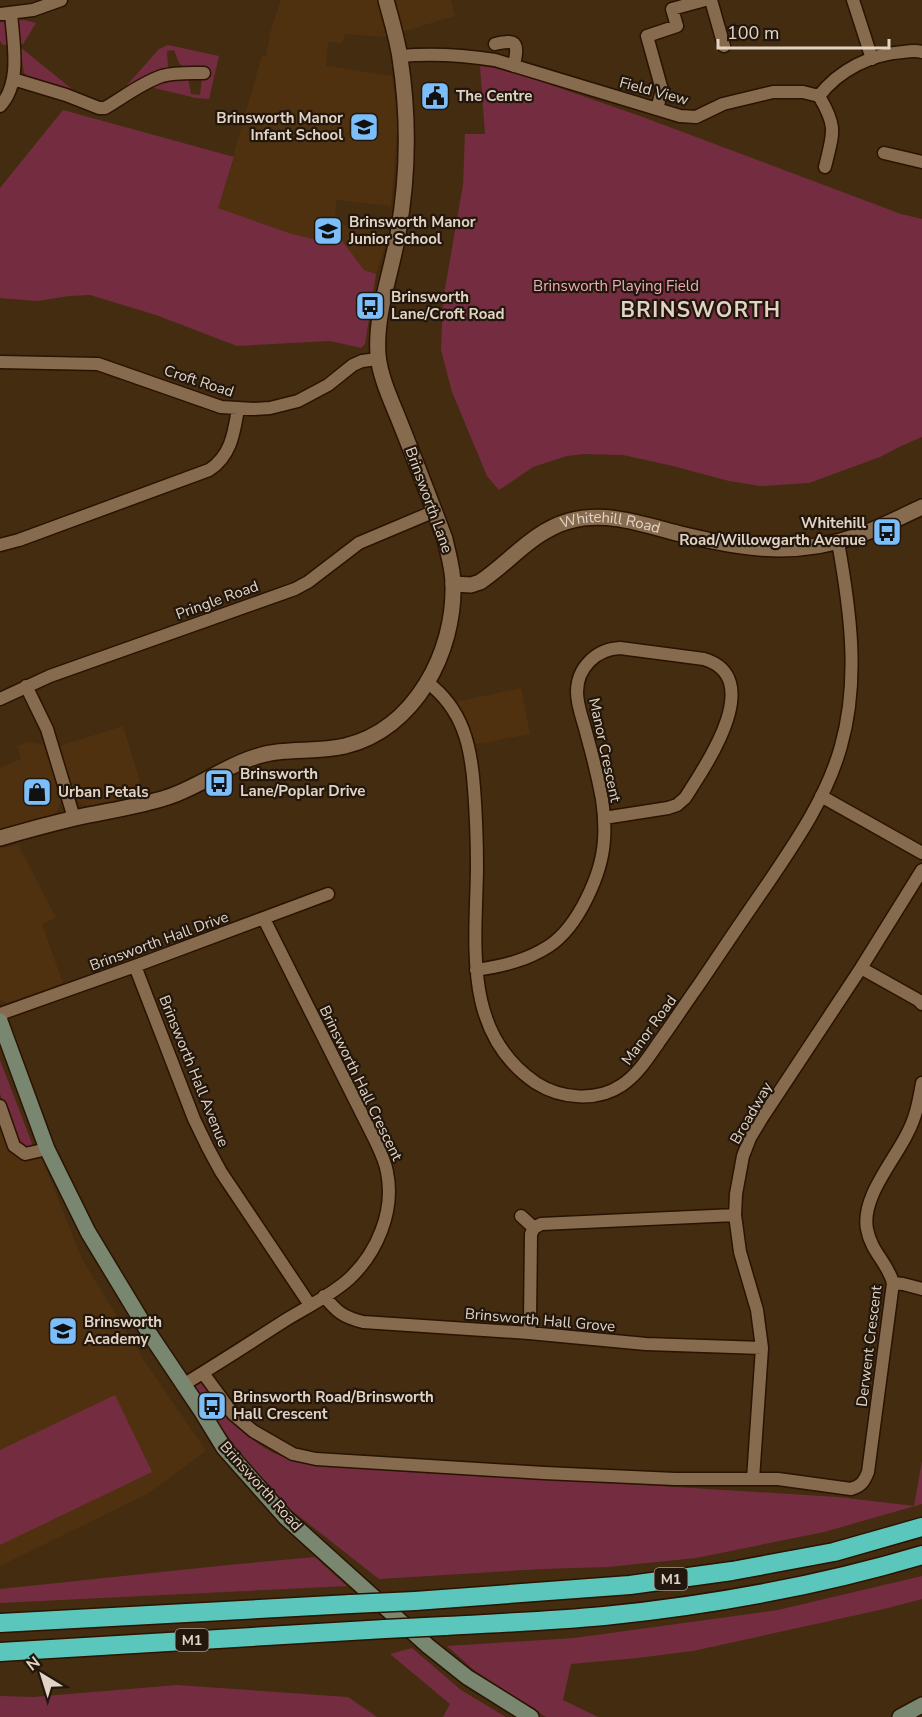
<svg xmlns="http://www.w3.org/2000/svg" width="922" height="1717" font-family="'Nunito Sans',sans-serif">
  <rect width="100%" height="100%" fill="#442c11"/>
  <path fill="#4f310f" d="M281 0H451L455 16 385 37 345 34 342 43 328 42 326 66 392 76 398 122 391 206 336 200 335 223 389 234 376 274 364 270 340 238 322 241 289 233 217 208 232 166 235 149 262 56H266L271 30Z
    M521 688 530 734 476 744 465 715 456 702Z
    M123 726 144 794 87 806 79 802 73 795 59 746Z
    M28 742 46 745 61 794V802L55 815 0 833V768L21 759 17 746Z
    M18 844 56 918 42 924 63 983 8 1003 0 1000V849Z
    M0 1120 16 1156 28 1161 42 1158 81 1257 142 1357 206 1451 147 1494 0 1566Z"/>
  <path fill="#742d40" d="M24 20 36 23 23 44 3 45 0 41V22Z
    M168 45 219 56 209 99 196 98 150 87 184 77 188 78 191 94 200 95 202 78 207 76 206 68H184L179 63 174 50 167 51 168 68 164 72 121 92 159 49Z
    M20 47 72 89 28 76 24 73Z
    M480 66 508 70 640 116 901 214 922 219V437L899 447 880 457 809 483 760 486 729 481 669 465 623 455 584 454 567 456 533 467 499 490 487 476 452 392 441 350 443 300 463 185 465 134H485Z
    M63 110 234 157 218 208 289 233 321 241 340 238 364 270 376 274 365 344 361 348 330 341 237 346 156 315 90 295 69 296 37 301 0 298V188Z
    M0 1060 33 1146 26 1147 18 1142 0 1094Z
    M201 1383 205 1384C224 1409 244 1439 274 1453 285 1458 298 1461 309 1464L838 1497 914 1506 922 1461V1504L824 1532 696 1558 608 1567 541 1569 379 1579 281 1502 244 1459 195 1390 196 1386Z
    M115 1395 152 1472 0 1545V1450Z
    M315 1557 347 1586 0 1603V1589L228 1565Z
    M922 1576V1599L884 1609 693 1651 637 1658 571 1664 563 1700 598 1717H547L544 1716 475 1671 447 1646 574 1638 778 1610Z
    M412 1648 461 1690 506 1717H443L450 1704 390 1654Z
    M177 1685 348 1697 377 1717H0V1696L33 1697Z"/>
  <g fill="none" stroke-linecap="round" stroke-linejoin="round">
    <g stroke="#2a1300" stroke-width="15">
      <path id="minor" d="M711 0 724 46
        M853 0 872 59
        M0 14 33 10 61 0
        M495 44C519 38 518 45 514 66
        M400 56C432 53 463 55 495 60L680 116 696 117 723 104 773 92H803L819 96
        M13 79 66 95 99 108H105C124 97 141 83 162 76 176 72 191 73 204 73
        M819 96C839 70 871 54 903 52 910 51 916 50 922 52
        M819 96C838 128 833 133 825 167
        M0 106C22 83 13 42 11 13
        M657 109 662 90 647 36 677 26 672 9 705 0
        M884 153 922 162
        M0 362 98 364 221 407 254 409 270 408 298 401 328 385 353 365 362 361 378 359
        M0 545 19 540 209 470C231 456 234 433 238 409
        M427 682C463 709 471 746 474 788 476 814 477 841 477 868 476 945 462 1033 536 1083 561 1099 597 1102 622 1085 638 1074 648 1058 659 1042 673 1023 685 1004 698 986 721 952 743 919 766 886 795 843 827 797 841 746 860 679 850 609 838 542
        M26 686 47 729 74 818
        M0 699 50 676 295 589 308 582 359 543 435 511
        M821 796 922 853
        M135 966 194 1119 208 1148 221 1172 310 1305
        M861 968 918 1000 922 1004
        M476 970C502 966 526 961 549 946 578 927 602 874 604 840 605 826 604 812 602 799 598 778 593 757 587 736 584 722 577 707 577 692 577 668 596 649 620 648L704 659C767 678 705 767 685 798L677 805 668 808 604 818
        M0 1014 135 966 328 894
        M0 1106 14 1146 25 1154 47 1149
        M521 1216 534 1228
        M893 1283 903 1284 922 1289
        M324 1296C337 1312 343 1317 363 1322L529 1333 646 1344 762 1348
        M529 1333 530 1321 531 1234 534 1228 541 1224 735 1215
        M203 1373 233 1414 253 1431 293 1454 316 1459 544 1473 675 1479H778L851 1489C861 1486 864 1482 868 1472L893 1283C888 1263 871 1252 867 1229 861 1197 895 1160 908 1132 916 1117 919 1100 922 1083
        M183 1385C217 1364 250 1343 284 1321 305 1308 330 1296 349 1279 377 1253 395 1211 387 1172 385 1160 379 1149 374 1138L264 919
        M753 1479 762 1348 757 1310 740 1252 735 1215 736 1194 743 1156 750 1138 762 1118 861 968 922 870"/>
    </g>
    <g stroke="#2a1300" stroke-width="18">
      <g id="tertiary">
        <path id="s1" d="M453 584 471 585 480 582C510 562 533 531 569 521 609 510 647 526 685 535 748 550 797 557 860 535 881 527 901 517 922 507"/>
        <path d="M0 838C24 831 50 824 75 818 106 811 138 807 168 797 199 787 225 766 255 757 283 747 316 753 345 746 415 729 455 652 453 584 453 569 448 554 445 539 430 499 415 460 399 420 391 400 380 377 378 355 375 314 391 275 398 234 408 177 409 116 400 58 397 38 391 19 386 0"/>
      </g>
    </g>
    <g stroke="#2a1300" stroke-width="18">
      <path id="secondary" d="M0 1021 47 1149 88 1232 149 1333 202 1412 224 1448 286 1518 428 1646 467 1677 531 1717
        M900 1717 922 1705"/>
    </g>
    <g stroke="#2a1300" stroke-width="21">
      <path id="motorway" d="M415 1601 630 1585 732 1571 834 1552 922 1527
        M0 1623 351 1604
        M445 1626C498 1623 551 1621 604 1616 712 1605 818 1586 922 1555
        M0 1652 385 1629"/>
    </g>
    <use href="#minor" stroke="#866b4f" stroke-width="12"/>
    <use href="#tertiary" stroke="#866b4f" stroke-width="15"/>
    <use href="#secondary" stroke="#798770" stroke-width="15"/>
    <use href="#motorway" stroke="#5bc7bc" stroke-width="18"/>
    <g stroke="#2a1300" stroke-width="21" stroke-linecap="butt">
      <path id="motorway-bridge" d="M351 1604 415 1601
        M385 1629 445 1626"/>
    </g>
    <use href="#motorway-bridge" stroke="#5bc7bc" stroke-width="18"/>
  </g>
  <defs>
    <g id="civic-square" transform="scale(1.5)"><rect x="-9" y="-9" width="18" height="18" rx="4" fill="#7cbef9" stroke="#22170c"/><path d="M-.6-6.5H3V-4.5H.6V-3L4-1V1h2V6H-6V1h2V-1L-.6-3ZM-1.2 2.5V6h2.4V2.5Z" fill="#111"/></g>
    <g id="school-square" transform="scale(1.5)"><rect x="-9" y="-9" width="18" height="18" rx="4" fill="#7cbef9" stroke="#22170c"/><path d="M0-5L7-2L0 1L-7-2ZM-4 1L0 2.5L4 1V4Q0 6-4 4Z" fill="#111"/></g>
    <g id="bus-square" transform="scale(1.5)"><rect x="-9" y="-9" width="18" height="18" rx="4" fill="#7cbef9" stroke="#22170c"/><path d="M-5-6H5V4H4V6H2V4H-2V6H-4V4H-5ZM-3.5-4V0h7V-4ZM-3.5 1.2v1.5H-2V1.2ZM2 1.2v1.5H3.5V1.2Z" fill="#111"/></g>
    <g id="shop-square" transform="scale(1.5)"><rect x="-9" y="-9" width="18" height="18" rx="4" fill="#7cbef9" stroke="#22170c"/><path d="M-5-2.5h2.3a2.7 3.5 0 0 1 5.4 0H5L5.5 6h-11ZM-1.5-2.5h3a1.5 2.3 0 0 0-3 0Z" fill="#111"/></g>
  </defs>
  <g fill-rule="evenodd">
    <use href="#civic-square" x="435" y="96"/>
    <use href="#school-square" x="364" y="127"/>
    <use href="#school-square" x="328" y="231"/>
    <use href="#bus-square" x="370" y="306"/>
    <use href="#bus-square" x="887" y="532"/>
    <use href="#bus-square" x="219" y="783"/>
    <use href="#shop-square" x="37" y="792"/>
    <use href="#school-square" x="63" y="1331"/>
    <use href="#bus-square" x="212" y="1406"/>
  </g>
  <g text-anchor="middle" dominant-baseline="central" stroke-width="4.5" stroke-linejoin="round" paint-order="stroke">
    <g fill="#22170c" stroke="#a89b8d" stroke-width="1.5">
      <rect x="654.5" y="1568" width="33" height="22" rx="4.5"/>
      <rect x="175.5" y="1629" width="33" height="22" rx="4.5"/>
    </g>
    <g font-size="14" font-weight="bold" fill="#e2d3c4">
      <text x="671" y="1579">M1</text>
      <text x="192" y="1640">M1</text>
    </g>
    <g font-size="15" fill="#e2d3c4" stroke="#22170c">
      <text transform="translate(654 91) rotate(15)">Field View</text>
      <text transform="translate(199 381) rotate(18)">Croft Road</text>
      <text transform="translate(429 500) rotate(70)">Brinsworth Lane</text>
      <text stroke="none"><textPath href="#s1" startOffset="178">Whitehill Road</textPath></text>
      <text transform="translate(217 600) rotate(-20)">Pringle Road</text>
      <text transform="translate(605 750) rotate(78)">Manor Crescent</text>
      <text transform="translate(159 941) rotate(-20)">Brinsworth Hall Drive</text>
      <text transform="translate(649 1030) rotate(-54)">Manor Road</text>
      <text transform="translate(194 1071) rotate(68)">Brinsworth Hall Avenue</text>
      <text transform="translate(361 1083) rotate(64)">Brinsworth Hall Crescent</text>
      <text transform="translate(751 1113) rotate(-60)">Broadway</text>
      <text transform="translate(540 1320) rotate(5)">Brinsworth Hall Grove</text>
      <text transform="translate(869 1346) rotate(-83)">Derwent Crescent</text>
      <text transform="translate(261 1486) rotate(48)">Brinsworth Road</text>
    </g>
    <g font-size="15" font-weight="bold" fill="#e2d3c4" stroke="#22170c" text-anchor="start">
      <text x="456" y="96">The Centre</text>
      <text x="343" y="118" text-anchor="end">Brinsworth Manor<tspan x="343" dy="17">Infant School</tspan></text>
      <text x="349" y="222">Brinsworth Manor<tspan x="349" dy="17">Junior School</tspan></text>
      <text x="391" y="297">Brinsworth<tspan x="391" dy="17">Lane/Croft Road</tspan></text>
      <text x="866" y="523" text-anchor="end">Whitehill<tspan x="866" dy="17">Road/Willowgarth Avenue</tspan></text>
      <text x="240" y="774">Brinsworth<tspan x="240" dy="17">Lane/Poplar Drive</tspan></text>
      <text x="58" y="792">Urban Petals</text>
      <text x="84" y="1322">Brinsworth<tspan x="84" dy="17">Academy</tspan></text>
      <text x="233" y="1397">Brinsworth Road/Brinsworth<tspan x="233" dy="17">Hall Crescent</tspan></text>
    </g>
    <g font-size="15" fill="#edaeba" stroke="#22170c">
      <text x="616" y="286">Brinsworth Playing Field</text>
    </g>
    <g font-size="21" font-weight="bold" letter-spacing="1.5" fill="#e2d3c4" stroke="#22170c">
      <text x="701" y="310">BRINSWORTH</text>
    </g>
  </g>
  <g transform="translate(42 1675) rotate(322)" stroke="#22170c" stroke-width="4.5" paint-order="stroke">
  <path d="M0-4.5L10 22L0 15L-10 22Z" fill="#e2d3c4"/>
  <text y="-9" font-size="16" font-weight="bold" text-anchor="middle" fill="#e2d3c4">N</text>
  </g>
  <path d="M718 39v9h171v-9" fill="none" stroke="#e2d3c4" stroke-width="3"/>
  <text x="727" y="39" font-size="18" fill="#e2d3c4" stroke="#22170c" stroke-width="4.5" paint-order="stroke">100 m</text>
</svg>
